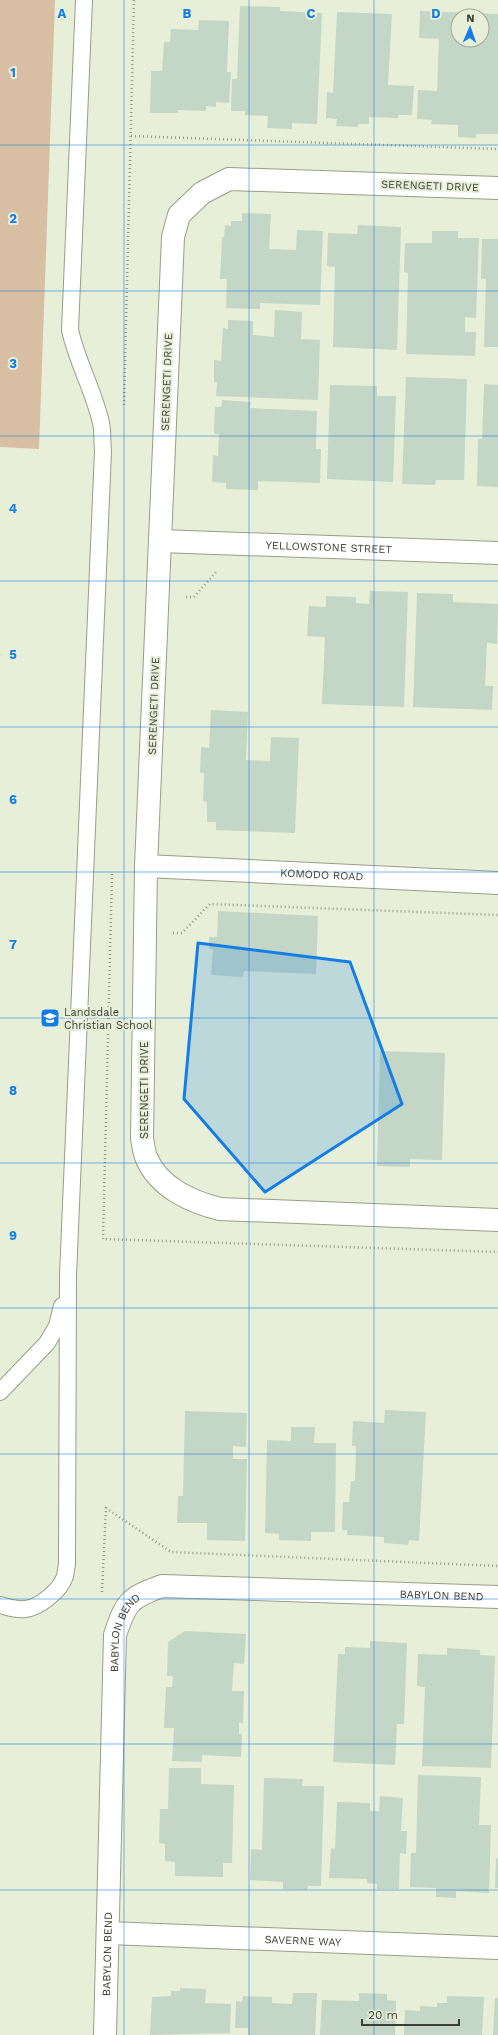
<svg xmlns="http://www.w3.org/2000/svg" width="498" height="2035" font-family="'Work Sans',sans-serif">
  <rect width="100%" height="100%" fill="#e8efd8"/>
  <path fill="#d8bea3" d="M0 0H55L39 449 0 447Z"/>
  <path fill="#c4d6c5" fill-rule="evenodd" d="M240 6 280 7V11L322 13 317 124 292 123V129L267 128 268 116 245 115V111H231L232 79H237Z
    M420 11 498 14V134H476V138L458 137V125L431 124 432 120 417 119 418 90 437 91 439 39 419 38ZM458 16H482V40H458Z
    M337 12 392 14 388 85 414 86 412 115H398V118L369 117V124H358V127L336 126 337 119 326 118 327 92 333 93Z
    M199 20 229 21 227 72H231L229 103 216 102V107L206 106V111L178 110V113H150L151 71H162L164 42H170L171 29 198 30Z
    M242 213 271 214 269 249 296 250 297 230 323 231 320 305 260 303V309L226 308 227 279H220L222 237H224L225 225 231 226V221H242Z
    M358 225 401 227 397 350 333 347 335 267 327 266 328 233 357 234Z
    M432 231H458V238H479L476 318 465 317V332H476L475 356 406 354 408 273 404 272 405 243H432Z
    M482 239H498V347H484L486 279H481Z
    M275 310 302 312 301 339 320 340 318 400 216 396 217 382H214V360L221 361 223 328 228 329V320L253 321V335L274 337Z
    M406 377 467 379 464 480H436L435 485 402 484Z
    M484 384 498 385V487L477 486 478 439H482Z
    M330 385 377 386V396H396L393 482 327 479Z
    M222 400 251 402 250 408 317 411 316 449H321L320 483 258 481V490L226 489V483L212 482 213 455 218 456 219 434H214L215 407H221Z
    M370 591 408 592 404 707 322 704 325 637 307 636 309 606 326 607V596L356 597V603L369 604Z
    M417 593 453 594V602L498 604 497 644 487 643 485 686H493L492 710 413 707Z
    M211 710 248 712 246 760 270 761 271 737 299 738 295 833 216 830V822H207V802L203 801 204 773H200L201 747 209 748Z
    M218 911 318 916 316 974 244 971 243 977 211 975 213 949H209V937H217Z
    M380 1051 445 1053 442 1160 410 1159V1167L377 1166Z
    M385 1410 426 1412 419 1541 409 1540 408 1545 384 1543V1537L347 1535V1530H342L343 1502H349L351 1481H355L356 1446H352L353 1421 384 1423Z
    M185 1411 247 1413 246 1447 233 1446V1459H247L245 1541 207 1540V1523H177L178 1496H183Z
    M291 1427H315L314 1443H336L335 1532H311V1541L279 1540V1534L265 1533 267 1440 291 1441Z
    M185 1631 246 1634 244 1664 234 1663 232 1691H244L243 1723H239V1734H242L241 1757 202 1755V1762L172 1761 174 1728H164L166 1687H172L173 1676H167L168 1642Z
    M370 1641 407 1643 404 1724H397L395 1765 333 1762 338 1654H345V1647L370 1648Z
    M447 1648 480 1650V1655L495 1656 491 1768 422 1766 425 1687 417 1686 418 1654 447 1655Z
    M169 1768H201V1784L234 1785 232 1863H223V1877L175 1876V1862L165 1861V1844L159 1843 160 1809H168Z
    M418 1775 481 1777 479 1825H491L489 1893 456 1891V1898L436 1897V1888L410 1887 411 1853H416Z
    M264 1778 303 1779 302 1786H324L321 1886H308L307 1890 283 1889V1882L250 1880 251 1849 262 1850Z
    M380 1796 403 1798 401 1831H407L406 1854 400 1853 399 1889H377V1884L367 1883V1879L329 1878 331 1848 335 1849 337 1802 370 1803V1811H379Z
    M496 1858 498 1859V1888H495Z
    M180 1988 206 1989 205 2003 231 2004 230 2033 150 2035 152 1997 171 1996V1991H180Z
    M293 1993H317L315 2035H248V2028H235L236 2001 242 2002 243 1996 272 1997V2003L292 2004Z
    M359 1993 387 1994V2000L396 2001 395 2035H320L322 2000 359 2001Z
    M447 1996 484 1997 482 2035H404L405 2010 420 2011V2006L437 2007V2003H447Z
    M495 1998H498V2035H493Z"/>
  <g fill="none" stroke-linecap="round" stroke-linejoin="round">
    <g stroke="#989e89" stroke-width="18">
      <path id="lane" d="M0 1392 47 1343 57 1326 62 1306
        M0 1605C8 1607 16 1610 25 1609 39 1608 61 1590 65 1576 66 1572 66 1568 67 1564L68 1275 103 451C102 442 103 432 101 423 94 391 77 362 70 330L84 0"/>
    </g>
    <g stroke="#989e89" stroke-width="24">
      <g id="street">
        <path d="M498 188 229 179 202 193 179 215 173 237 146 866 142 1138C143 1144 144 1152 146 1157 158 1187 191 1202 220 1209L498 1220"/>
        <path id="s1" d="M160 541 498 553"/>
        <path id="s2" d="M146 866 498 883"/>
        <path id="s3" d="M108 1933 498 1948"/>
        <path id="s4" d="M105 2035 115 1635C126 1602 129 1598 162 1586L498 1597"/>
      </g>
    </g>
    <path stroke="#959a89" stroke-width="2.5" stroke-dasharray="1 3" stroke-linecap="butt" d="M131 136 498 149
      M124 405 134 0
      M186 597H194L217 571
      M112 874 103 1239 498 1252
      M173 933H182L210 904 498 915
      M102 1592 106 1508 171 1552 498 1566"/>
    <use href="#lane" stroke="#fff" stroke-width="16"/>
    <use href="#street" stroke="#fff" stroke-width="22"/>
  </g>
  <path fill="#147ee6" fill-opacity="0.2" stroke="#147ee6" stroke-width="3" stroke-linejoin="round" d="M198 943 350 962 402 1104 265 1192 184 1099Z"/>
  <path fill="none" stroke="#147ee6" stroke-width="1" stroke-opacity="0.55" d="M124 0V2035M249 0V2035M374 0V2035M0 145H498M0 291H498M0 436H498M0 581H498M0 727H498M0 872H498M0 1018H498M0 1163H498M0 1308H498M0 1454H498M0 1599H498M0 1744H498M0 1890H498"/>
  <defs>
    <g id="school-square" transform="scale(1)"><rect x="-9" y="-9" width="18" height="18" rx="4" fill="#147ee6" stroke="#e8efd8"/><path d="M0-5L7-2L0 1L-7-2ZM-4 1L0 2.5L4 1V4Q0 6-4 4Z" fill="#fff"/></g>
  </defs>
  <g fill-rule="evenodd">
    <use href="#school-square" x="50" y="1018"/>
  </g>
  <g text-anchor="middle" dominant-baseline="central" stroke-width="4" stroke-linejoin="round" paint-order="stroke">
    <g font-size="11" fill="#3c3e35" stroke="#e8efd8">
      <text transform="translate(430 186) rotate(2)">SERENGETI DRIVE</text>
      <text transform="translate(167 382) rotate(-88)">SERENGETI DRIVE</text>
      <text stroke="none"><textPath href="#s1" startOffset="169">YELLOWSTONE STREET</textPath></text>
      <text transform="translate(154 706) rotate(-88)">SERENGETI DRIVE</text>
      <text stroke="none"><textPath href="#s2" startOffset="176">KOMODO ROAD</textPath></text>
      <text transform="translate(144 1090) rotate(-90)">SERENGETI DRIVE</text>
      <text stroke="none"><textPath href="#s4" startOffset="752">BABYLON BEND</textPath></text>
      <text stroke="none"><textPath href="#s4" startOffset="405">BABYLON BEND</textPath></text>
      <text stroke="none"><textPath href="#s3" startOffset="195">SAVERNE WAY</textPath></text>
      <text stroke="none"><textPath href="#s4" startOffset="81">BABYLON BEND</textPath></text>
    </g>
    <g font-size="11" fill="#3c3e35" stroke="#e8efd8" text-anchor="start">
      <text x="64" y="1012">Landsdale<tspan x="64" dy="13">Christian School</tspan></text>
    </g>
  </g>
  <g font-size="13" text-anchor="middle" font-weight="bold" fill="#147ee6" stroke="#e8efd8" stroke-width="4" stroke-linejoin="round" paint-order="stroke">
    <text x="62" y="18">A</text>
    <text x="187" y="18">B</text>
    <text x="311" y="18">C</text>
    <text x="436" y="18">D</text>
    <text x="13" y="77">1</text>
    <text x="13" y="223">2</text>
    <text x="13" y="368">3</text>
    <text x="13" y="513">4</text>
    <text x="13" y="659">5</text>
    <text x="13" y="804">6</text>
    <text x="13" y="949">7</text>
    <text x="13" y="1095">8</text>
    <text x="13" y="1240">9</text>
  </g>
  <g transform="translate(470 28) rotate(2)"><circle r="19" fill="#e8efd8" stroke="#a3a897"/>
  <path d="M0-3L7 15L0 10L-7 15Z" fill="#147ee6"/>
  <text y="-6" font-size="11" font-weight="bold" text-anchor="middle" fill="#3c3e35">N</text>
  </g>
  <path d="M362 2019v6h97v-6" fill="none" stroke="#3c3e35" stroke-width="2"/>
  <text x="368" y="2019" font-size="12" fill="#3c3e35" stroke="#e8efd8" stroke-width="3" paint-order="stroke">20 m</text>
</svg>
